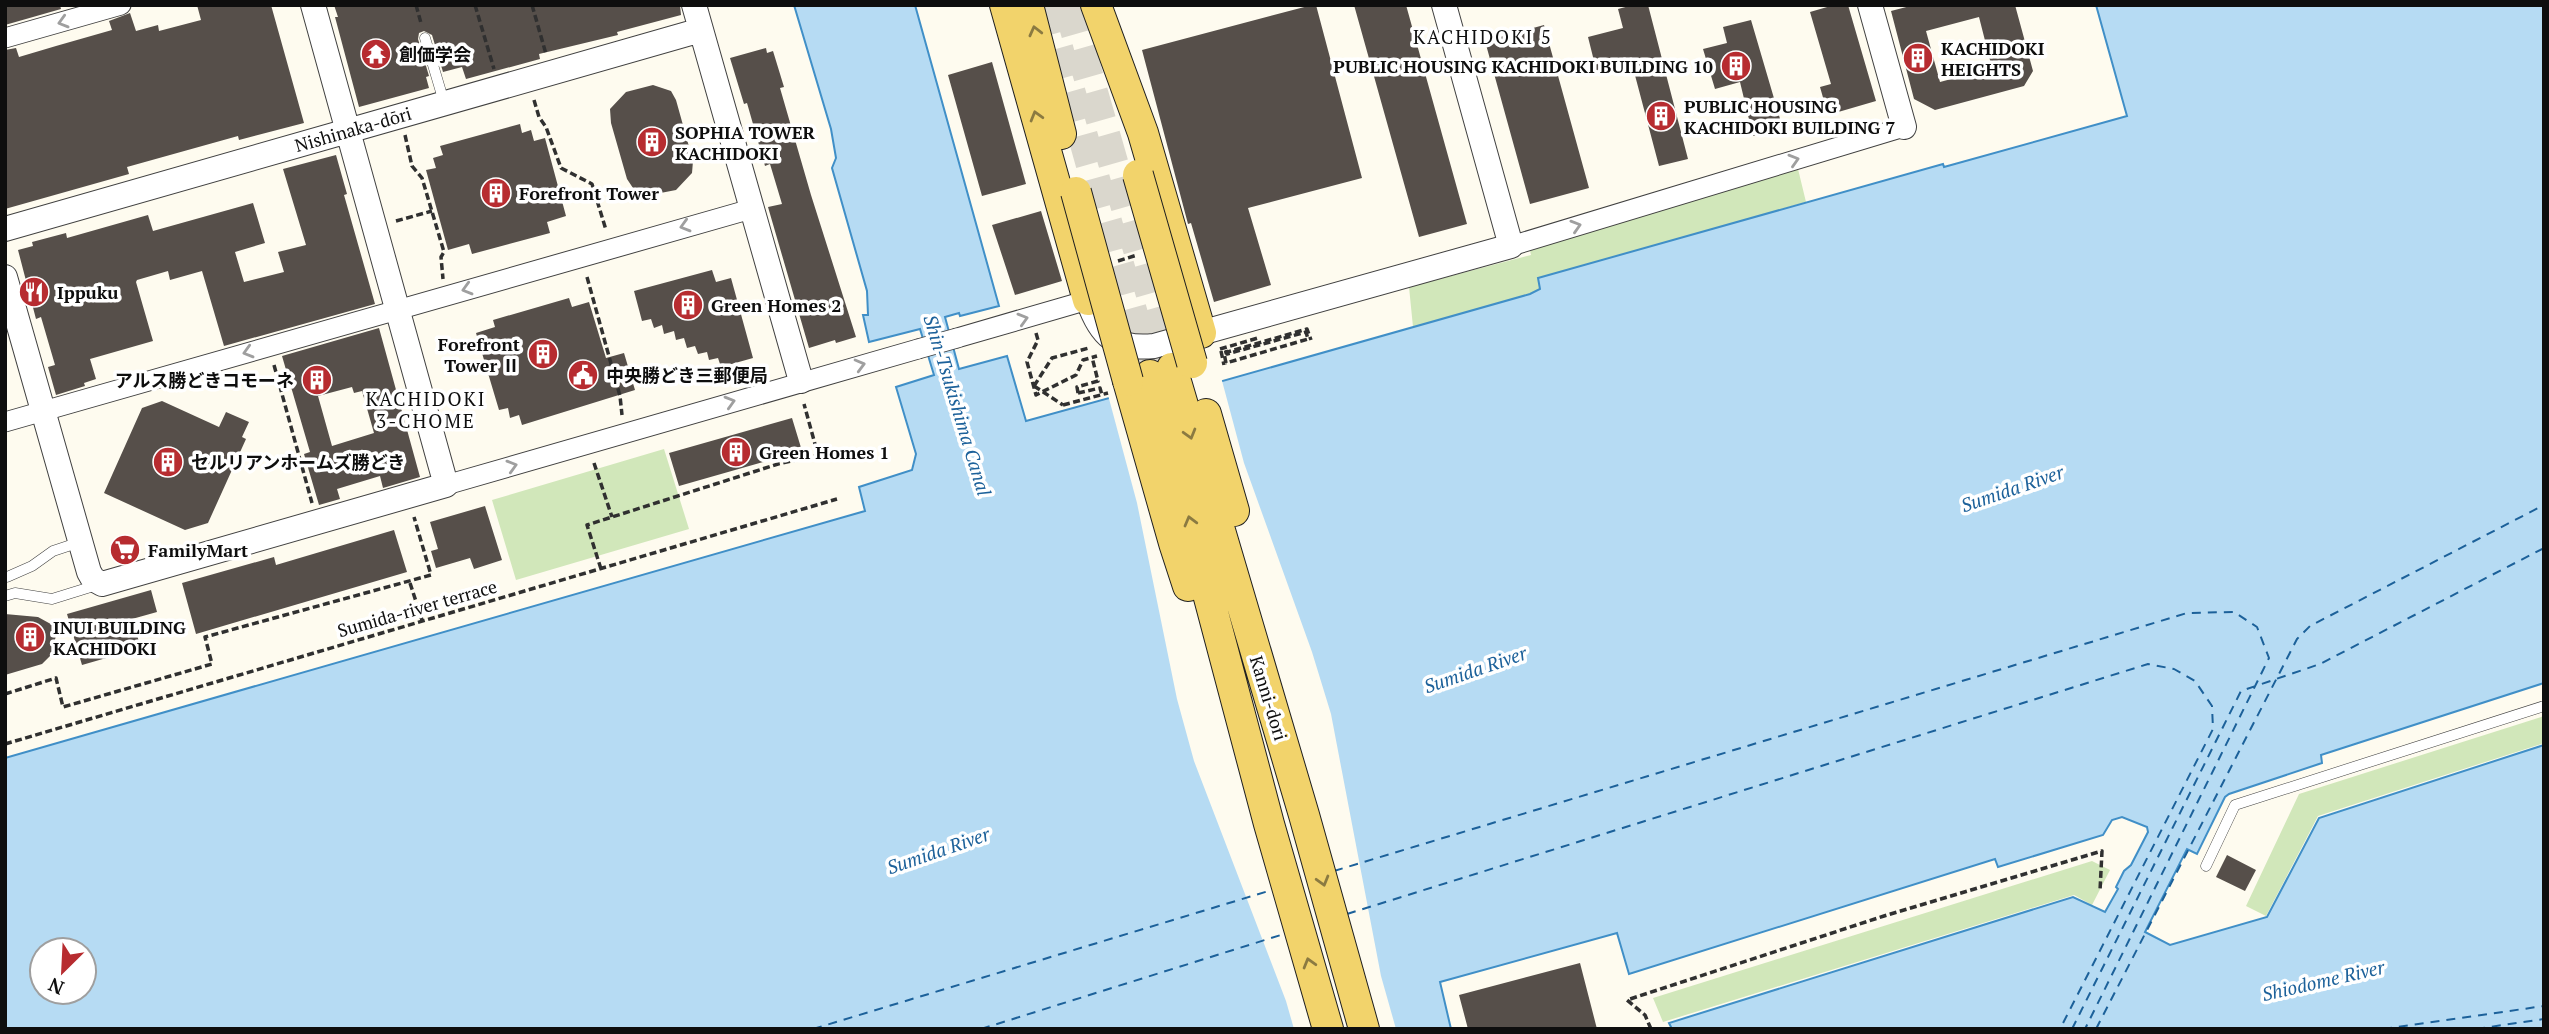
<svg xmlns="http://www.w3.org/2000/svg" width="2549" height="1034" font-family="'PT Serif','Noto Sans JP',serif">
  <rect width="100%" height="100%" fill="#fefbef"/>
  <path fill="#d1e7ba" d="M1798 169 1806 202 1539 278 1541 285 1538 292 1413 327 1409 287 1531 255 1529 246Z
    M664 449 689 529 516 580 492 500Z
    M2544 716V743L2318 816 2266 916 2246 906 2299 794Z
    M2092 861 2110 870 2092 905 2074 895 1663 1022 1653 998Z"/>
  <path fill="#b6dbf3" stroke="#408fc7" stroke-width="2" fill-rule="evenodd" d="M794 5H915L999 306 960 316 959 313 945 317 959 369 1007 356 1026 421 1138 390 1152 401 1530 294 1540 289 1538 278 1943 164 1944 167 2127 116 2096 5H2544V683L2321 755 2322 763 2229 794 2225 797 2197 854 2187 849 2145 932 2170 945 2267 917 2319 818 2544 745V1029H1672L1669 1023 2073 897 2105 912 2118 889 2116 887 2124 871 2131 865 2148 832 2147 827 2122 817 2112 820 2103 835 1998 867 1995 859 1629 974 1617 933 1440 982 1451 1029H5V758L865 511 859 487 912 470 916 454 896 387 934 375 920 329 869 342 863 315H868L867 291 832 168 836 158 831 129ZM42 950H84V992H42Z"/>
  <path fill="#fefbef" d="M1221 377 1244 463 1312 652 1331 714 1381 976 1396 1029H1294L1286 1001 1194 761 1177 699 1137 503 1108 395 1138 387 1152 397Z"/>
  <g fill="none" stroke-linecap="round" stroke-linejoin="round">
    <path stroke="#1c619a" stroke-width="2" stroke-dasharray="9 7" stroke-linecap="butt" d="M1334 871 2187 613 2234 612 2257 627 2269 658 2085 1029
      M1347 914 2148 664 2174 669 2195 681 2212 706 2213 729 2060 1029
      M813 1029 1272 890
      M981 1029 1284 934
      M2072 1029 2241 691 2320 664 2544 548
      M2096 1029 2297 639 2310 626 2544 505
      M2383 1029 2544 1006
      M2476 1029 2544 1019"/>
  </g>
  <path fill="#564f4a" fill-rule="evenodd" d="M5 5H60L61 9 5 25Z
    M197 5H271L304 123 239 140 238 136 127 167 129 174 5 209V50L16 48 19 57 56 46 112 30 109 21 130 13 136 31 158 25 159 31 201 20Z
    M334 5H680L681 15 617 32 618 35 539 54 540 59 466 79 462 67 443 72 432 35 424 31 419 33 418 39 429 76 426 77 429 88 359 107 335 17H338Z
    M1312 5H1316L1362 178 1248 208 1271 285 1214 302 1191 223 1188 224 1142 50Z
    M1354 5H1406L1467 224 1419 237Z
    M1633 5H1648L1688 159 1659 166 1632 64 1597 73 1588 37 1623 28 1618 9Z
    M1834 5H1848L1876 101 1828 115 1820 87 1831 84 1810 12Z
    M1914 5H2015L2033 71 2024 86 1935 110 1914 99 1891 11ZM1979 17 1992 68 1940 82 1926 31Z
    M1751 20 1783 129 1753 136 1740 82 1715 89 1703 49 1727 43 1723 27Z
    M1544 25 1589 188 1530 204 1485 41Z
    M766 48 767 53 773 51 784 87 780 88 811 195 856 337 836 343 835 340 809 348 768 207 782 204 770 164 765 166 747 103 744 104 730 58Z
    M992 62 1026 184 982 196 948 75Z
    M653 85 671 91 676 100 693 161 692 173 676 190 650 195 633 188 627 179 611 123 610 109 626 92Z
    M520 124 522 133 531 130 534 141 545 138 566 216 547 222 550 233 472 254 469 244 448 250 426 170 436 168 433 158 443 155 440 146Z
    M336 155 347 194 344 195 375 304 224 346 202 271 170 280 168 271 137 280 136 282 153 341 90 359 96 379 84 383 85 386 56 395 48 367 55 365 41 317 36 319 18 250 33 246 32 242 66 233 67 238 148 215 153 231 253 203 265 243 235 252 244 282 284 272 278 252 306 245 283 169Z
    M1041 211 1062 281 1015 295 992 225Z
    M712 270 716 282 731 278 753 358 721 367 718 358 709 360 707 352 698 354 695 346 687 348 684 338 676 340 674 331 664 334 662 325 654 328 651 319 642 321 634 291Z
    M569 298 572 307 589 302 606 358 624 353 635 390 522 425 519 415 510 418 508 408 499 410 476 333 495 327 493 320Z
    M379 328 420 477 383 488 380 476 337 489 340 499 319 505 304 454 310 452 282 356ZM352 387 354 393 362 391 374 433 332 446 318 396Z
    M162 401 219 427 226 412 249 422 242 437 246 439 208 523 185 530 104 493 142 408Z
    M792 418 802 451 679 486 669 453Z
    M485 506 502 560 474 569 470 558 436 568 431 551 438 549 430 522Z
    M394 530 407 572 196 634 182 583 274 557 276 565Z
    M151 590 157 612 132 619 141 648 82 665 67 614Z
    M5 614 38 617 58 628 51 655 42 664 5 675Z
    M2227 855 2256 870 2245 891 2216 877Z
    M1580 963 1597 1029H1468L1459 995Z"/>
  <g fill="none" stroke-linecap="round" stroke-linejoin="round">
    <path stroke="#dad7cd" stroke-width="30" stroke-dasharray="30 15" stroke-linecap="butt" d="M1046 5 1149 371
      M1068 5 1172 368"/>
    <g stroke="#414141" stroke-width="11">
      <path id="service" d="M425 38 444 102
        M7 577 32 566 53 551 80 542
        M5 596 15 593 52 599 97 585
        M2206 866 2235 805 2544 706"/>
    </g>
    <g stroke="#414141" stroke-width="21">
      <path id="minor" d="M5 38 121 5
        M1511 246 1904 127
        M957 338 1088 300
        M5 422 751 209
        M446 485 918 349"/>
    </g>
    <g stroke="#414141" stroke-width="26">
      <path id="tertiary" d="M694 5 801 381
        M1870 5 1904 127
        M5 229 701 30
        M5 277 89 572 93 579 102 584 446 485 313 5
        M1088 300C1100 335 1115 350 1154 346L1511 246 1444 5"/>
    </g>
    <g stroke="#1f1f1f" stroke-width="32">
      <path id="primary" d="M1005 5 1088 300
        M1028 5 1061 134
        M1096 5 1143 133 1201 333
        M1172 368 1304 815 1364 1029
        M1150 375 1269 824 1328 1029
        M1128 381 1174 543 1188 586
        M1206 414 1234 511"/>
    </g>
    <path stroke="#303030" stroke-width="3.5" stroke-dasharray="7 3.5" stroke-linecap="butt" d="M416 5 421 23
      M475 5 494 69
      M532 5 546 54
      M534 100 539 117 546 127 561 168 592 184 606 230
      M405 135 412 166 422 178 444 252 441 257 443 279
      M396 221 432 211
      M1118 261 1137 255
      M587 277 620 396 622 415
      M1036 333 1038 340 1027 362 1036 395 1076 375 1083 360 1097 356
      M1226 350 1227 354 1306 332 1308 339 1226 363
      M1221 351 1224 365
      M274 365 312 503
      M1034 386 1052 358 1089 348
      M1078 393 1077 387 1098 381 1092 357
      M1078 393 1100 388 1102 395
      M1063 405 1108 393
      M594 463 612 517
      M601 569 587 525 778 464 818 455 804 404
      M410 583 422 620
      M5 694 56 678 63 707 212 664 205 637 431 575 414 517
      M5 744 837 499
      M1651 1029 1645 1015 1627 1000 1884 916 2102 851 2100 891"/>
    <use href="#service" stroke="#fff" stroke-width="10"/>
    <use href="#minor" stroke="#fff" stroke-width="19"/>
    <use href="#tertiary" stroke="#fff" stroke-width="24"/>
    <use href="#primary" stroke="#f2d36b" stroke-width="30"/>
    <g stroke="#414141" stroke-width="21" stroke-linecap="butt">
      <path id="minor-bridge" d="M918 349 957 338"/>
    </g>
    <g stroke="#1f1f1f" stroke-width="32" stroke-linecap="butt">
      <path id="primary-bridge" d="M1138 175 1192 363
        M1076 192 1128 381"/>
    </g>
    <path stroke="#303030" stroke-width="3.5" stroke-dasharray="7 3.5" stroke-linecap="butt" d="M1220 349 1258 338
      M1226 363 1224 353 1307 329 1311 340
      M1034 386 1063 405"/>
    <use href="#minor-bridge" stroke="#fff" stroke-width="19"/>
    <use href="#primary-bridge" stroke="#f2d36b" stroke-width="30"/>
  </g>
  <defs><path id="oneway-chevron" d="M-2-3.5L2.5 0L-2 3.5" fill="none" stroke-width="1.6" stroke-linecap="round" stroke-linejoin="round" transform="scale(1.75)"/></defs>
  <g stroke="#9f9f9f">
    <use href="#oneway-chevron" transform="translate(63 22) rotate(164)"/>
    <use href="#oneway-chevron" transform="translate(1794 160) rotate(-17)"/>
    <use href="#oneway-chevron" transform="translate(685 226) rotate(164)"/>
    <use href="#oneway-chevron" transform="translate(1576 226) rotate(-17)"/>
    <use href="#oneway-chevron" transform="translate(467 289) rotate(164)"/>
    <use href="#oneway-chevron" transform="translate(1023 319) rotate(-16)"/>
    <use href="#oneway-chevron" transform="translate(248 352) rotate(164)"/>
    <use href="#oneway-chevron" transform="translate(860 365) rotate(-15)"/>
    <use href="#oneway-chevron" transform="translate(730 402) rotate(-16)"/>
    <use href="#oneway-chevron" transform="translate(512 466) rotate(-16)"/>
  </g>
  <g stroke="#8b7a41">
    <use href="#oneway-chevron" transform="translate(1035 31) rotate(-104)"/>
    <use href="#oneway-chevron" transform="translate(1036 116) rotate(-106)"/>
    <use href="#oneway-chevron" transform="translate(1190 434) rotate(74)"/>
    <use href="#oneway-chevron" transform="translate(1190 521) rotate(-105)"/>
    <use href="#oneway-chevron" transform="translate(1323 881) rotate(74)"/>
    <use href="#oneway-chevron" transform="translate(1309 963) rotate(-106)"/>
  </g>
  <defs>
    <g id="temple-disc" transform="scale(1.575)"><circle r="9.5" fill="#b72c30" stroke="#fff"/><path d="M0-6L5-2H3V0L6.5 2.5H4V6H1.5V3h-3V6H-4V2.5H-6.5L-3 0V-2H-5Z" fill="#fff"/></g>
    <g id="building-disc" transform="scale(1.575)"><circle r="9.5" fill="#b72c30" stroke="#fff"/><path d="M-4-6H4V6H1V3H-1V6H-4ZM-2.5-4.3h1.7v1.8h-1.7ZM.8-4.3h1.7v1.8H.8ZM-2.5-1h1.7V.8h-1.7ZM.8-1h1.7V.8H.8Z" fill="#fff"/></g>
    <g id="restaurant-disc" transform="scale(1.575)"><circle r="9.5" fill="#b72c30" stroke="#fff"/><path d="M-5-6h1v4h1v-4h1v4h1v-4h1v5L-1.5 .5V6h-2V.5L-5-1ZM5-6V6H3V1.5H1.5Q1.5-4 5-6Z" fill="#fff"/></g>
    <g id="civic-disc" transform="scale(1.575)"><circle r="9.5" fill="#b72c30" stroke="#fff"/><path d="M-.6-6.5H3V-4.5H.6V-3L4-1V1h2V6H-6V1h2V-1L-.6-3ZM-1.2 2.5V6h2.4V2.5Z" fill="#fff"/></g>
    <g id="supermarket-disc" transform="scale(1.575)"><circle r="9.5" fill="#b72c30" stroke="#fff"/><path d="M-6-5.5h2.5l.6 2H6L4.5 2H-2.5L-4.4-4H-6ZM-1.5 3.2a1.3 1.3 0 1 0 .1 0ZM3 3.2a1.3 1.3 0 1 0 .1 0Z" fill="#fff"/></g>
  </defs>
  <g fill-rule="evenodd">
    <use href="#temple-disc" x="376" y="54"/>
    <use href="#building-disc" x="1918" y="58"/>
    <use href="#building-disc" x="1736" y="66"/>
    <use href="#building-disc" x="1661" y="116"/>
    <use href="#building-disc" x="652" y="142"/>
    <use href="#building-disc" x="496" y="193"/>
    <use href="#restaurant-disc" x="34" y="292"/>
    <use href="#building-disc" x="688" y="305"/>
    <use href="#building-disc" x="543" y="354"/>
    <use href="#civic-disc" x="583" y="375"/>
    <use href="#building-disc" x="317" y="380"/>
    <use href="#building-disc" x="736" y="452"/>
    <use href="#building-disc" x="168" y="462"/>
    <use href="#supermarket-disc" x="125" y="550"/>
    <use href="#building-disc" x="30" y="637"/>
  </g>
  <g text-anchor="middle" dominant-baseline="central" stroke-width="7" stroke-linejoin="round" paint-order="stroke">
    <g font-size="18" font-weight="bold" fill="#0e0e0e" stroke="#fff" text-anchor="start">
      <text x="1941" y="48">KACHIDOKI<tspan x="1941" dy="21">HEIGHTS</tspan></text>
      <text x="399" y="54">創価学会</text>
      <text x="1713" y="66" text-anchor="end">PUBLIC HOUSING KACHIDOKI BUILDING 10</text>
      <text x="1684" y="106">PUBLIC HOUSING<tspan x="1684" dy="21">KACHIDOKI BUILDING 7</tspan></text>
      <text x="675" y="132">SOPHIA TOWER<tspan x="675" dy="21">KACHIDOKI</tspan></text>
      <text x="519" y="193">Forefront Tower</text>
      <text x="57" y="292">Ippuku</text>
      <text x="711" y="305">Green Homes 2</text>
      <text x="520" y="344" text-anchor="end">Forefront<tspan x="520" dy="21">Tower Ⅱ</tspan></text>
      <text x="606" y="375">中央勝どき三郵便局</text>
      <text x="294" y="380" text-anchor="end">アルス勝どきコモーネ</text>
      <text x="759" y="452">Green Homes 1</text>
      <text x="191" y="462">セルリアンホームズ勝どき</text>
      <text x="148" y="550">FamilyMart</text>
      <text x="53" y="627">INUI BUILDING<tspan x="53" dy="21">KACHIDOKI</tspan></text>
    </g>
    <g font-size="18" fill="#0e0e0e" stroke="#fff">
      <text transform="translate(353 129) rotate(-16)">Nishinaka-dōri</text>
      <text transform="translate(417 608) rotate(-16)">Sumida-river terrace</text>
      <text transform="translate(1269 698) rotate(73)">Kanni-dori</text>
    </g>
    <g font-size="19" letter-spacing="2" fill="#0e0e0e" stroke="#fff">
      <text x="1483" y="36">KACHIDOKI 5</text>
      <text x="426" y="398">KACHIDOKI<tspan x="426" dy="22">3-CHOME</tspan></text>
    </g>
    <g font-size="19" font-style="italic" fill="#1c619a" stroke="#fff">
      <text transform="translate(958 405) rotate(73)">Shin-Tsukishima Canal</text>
      <text transform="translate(2012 488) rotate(-19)">Sumida River</text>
      <text transform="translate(1475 669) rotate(-19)">Sumida River</text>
      <text transform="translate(938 850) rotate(-19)">Sumida River</text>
      <text transform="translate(2323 980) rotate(-13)">Shiodome River</text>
    </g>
  </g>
  <rect width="2549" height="1034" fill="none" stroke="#0e0e0e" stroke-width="14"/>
  <g transform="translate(63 971) rotate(204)"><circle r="33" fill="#ffffff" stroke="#9f9f9f" stroke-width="2"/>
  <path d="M0-5L12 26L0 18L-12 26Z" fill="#b72c30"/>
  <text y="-10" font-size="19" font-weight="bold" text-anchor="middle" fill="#0e0e0e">N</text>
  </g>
</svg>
